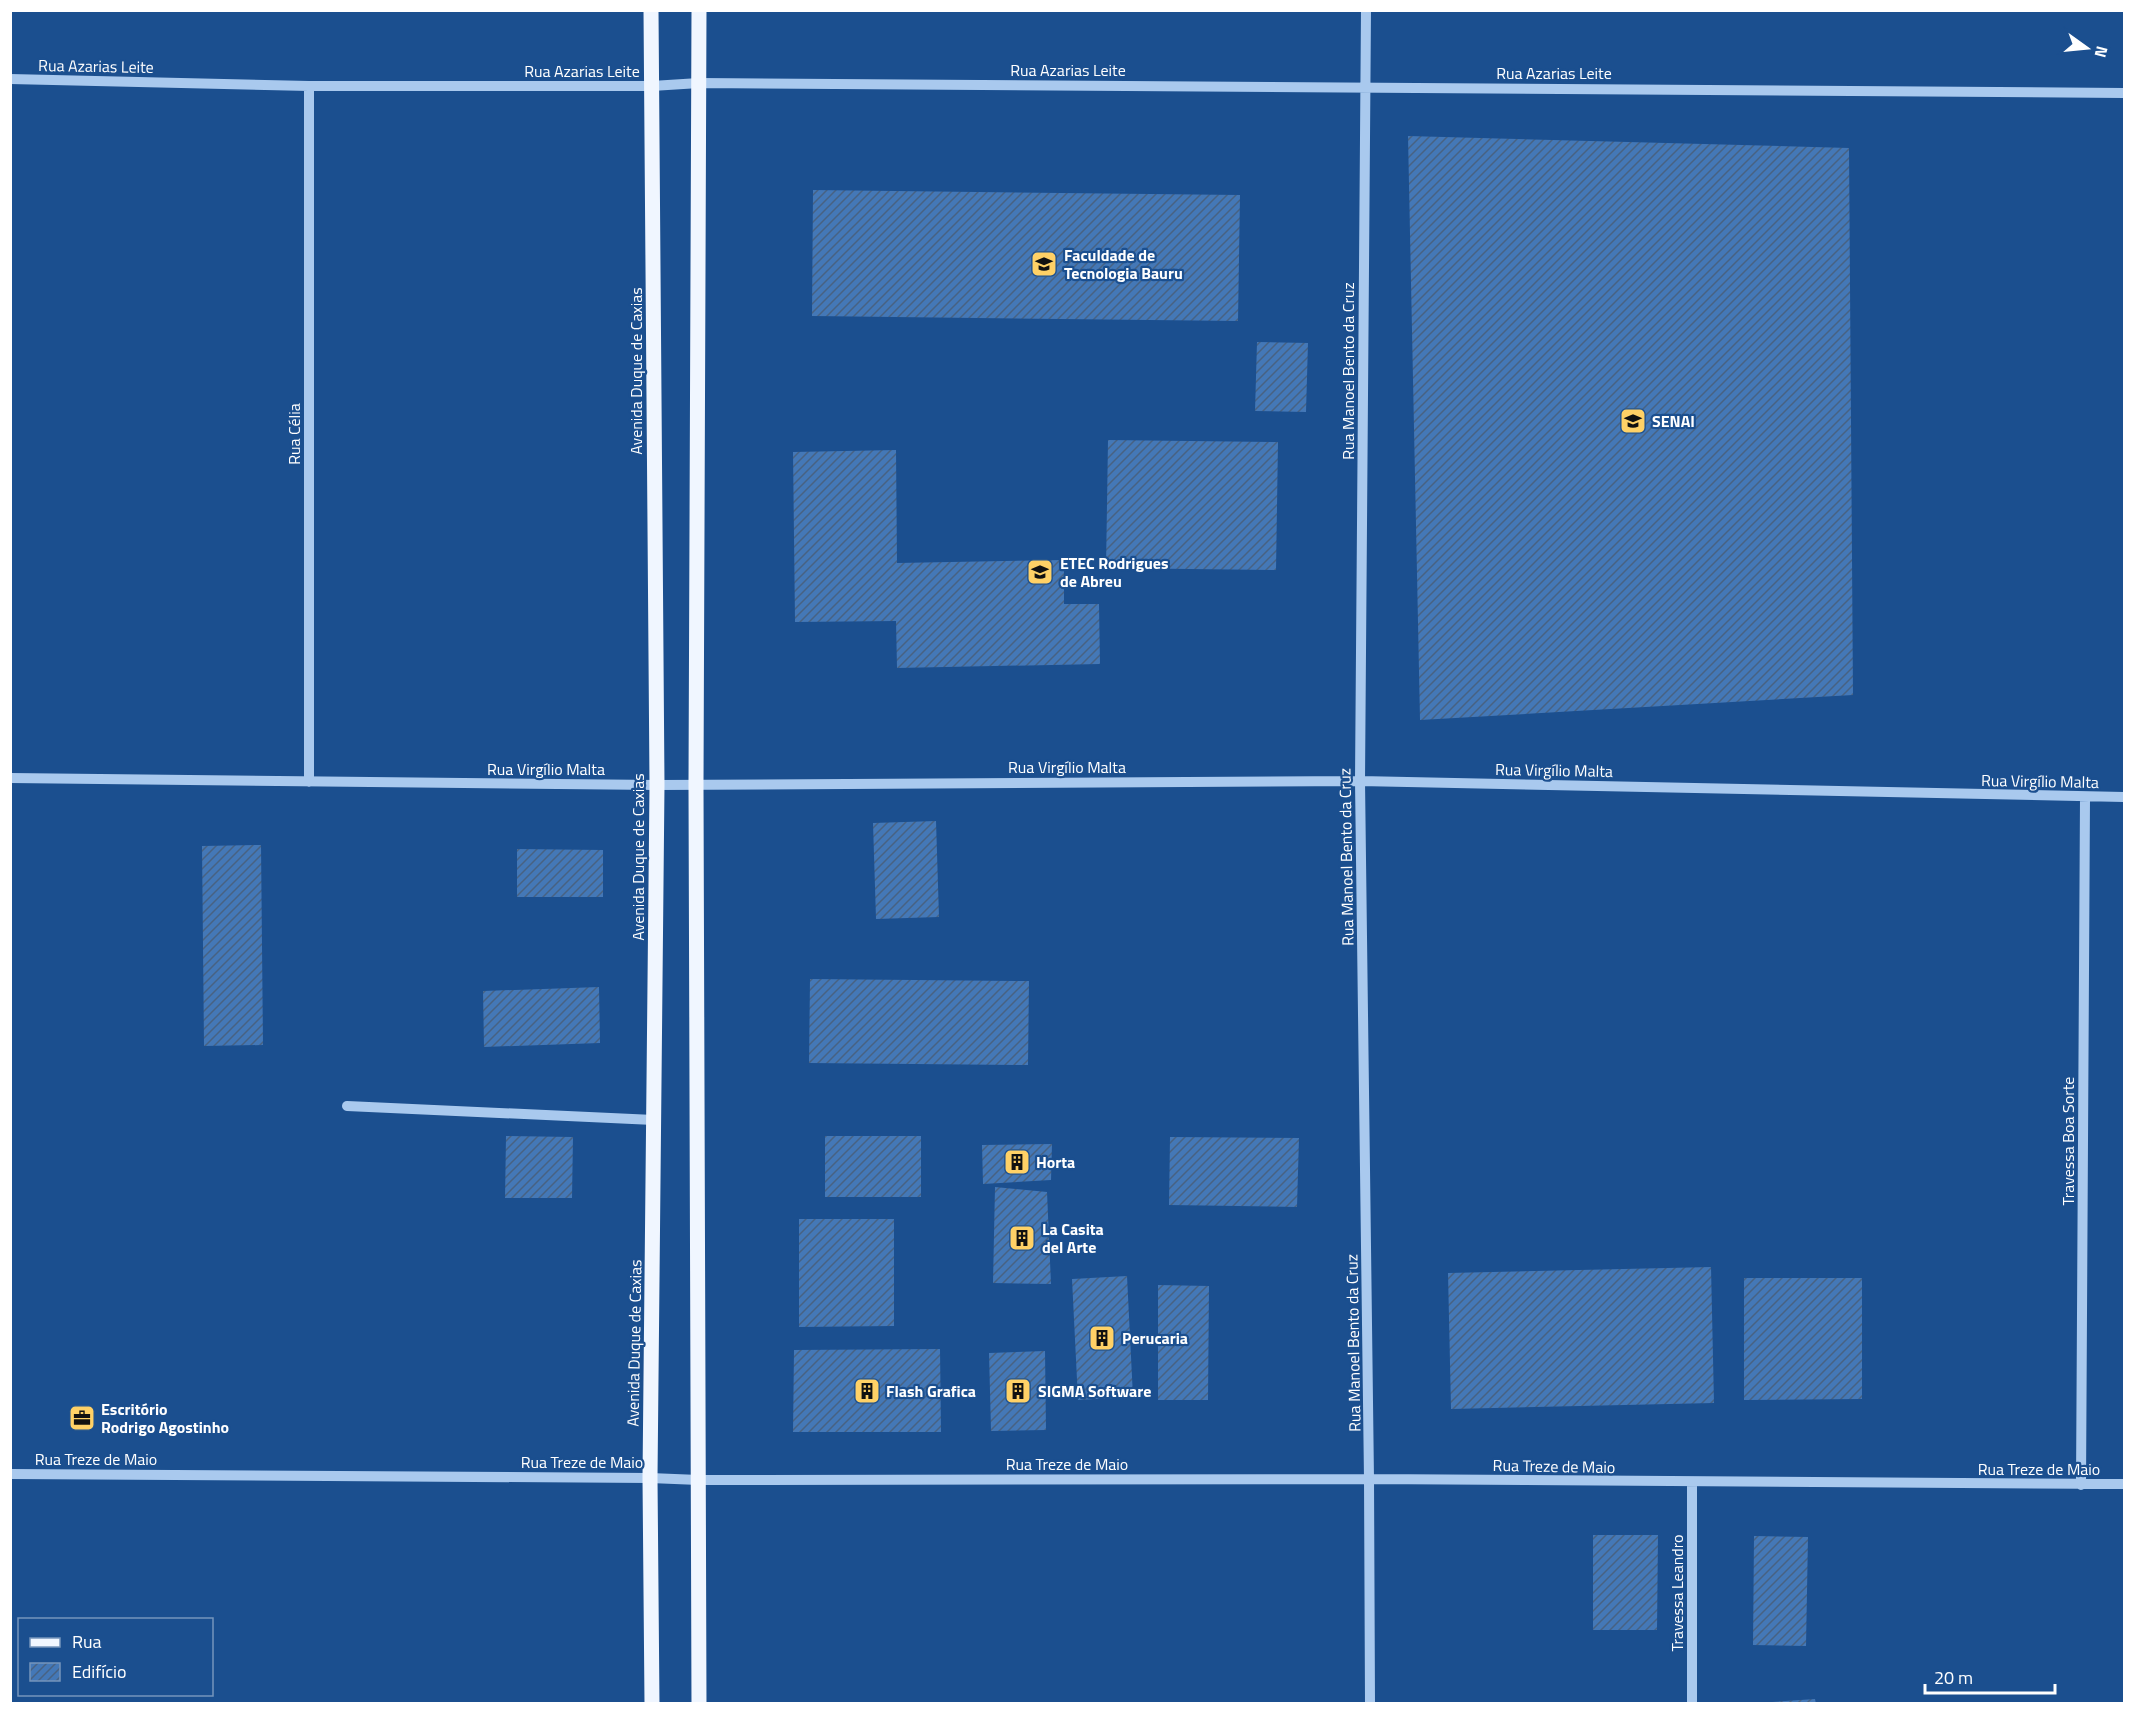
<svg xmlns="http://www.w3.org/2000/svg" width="2135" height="1714" font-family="'Titillium Web',sans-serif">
  <defs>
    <pattern id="building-hatch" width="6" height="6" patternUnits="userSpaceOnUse" patternTransform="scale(1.5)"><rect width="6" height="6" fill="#4478b7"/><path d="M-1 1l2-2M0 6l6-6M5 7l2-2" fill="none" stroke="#486282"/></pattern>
  </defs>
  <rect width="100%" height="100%" fill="#1b4f8f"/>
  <path fill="url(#building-hatch)" d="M1408 136 1849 148 1853 695 1420 720Z
    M813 190 1240 195 1238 321 812 316Z
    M1257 342 1308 343 1306 412 1255 411Z
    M1108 440 1278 442 1276 570 1106 568Z
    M896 450 897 563 1064 560V604H1099L1100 664 897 668 896 621 795 622 793 452Z
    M936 821 939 917 876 919 873 823Z
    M261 845 263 1045 204 1046 202 846Z
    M517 849 603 850V897H517Z
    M810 979 1029 981 1028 1065 809 1063Z
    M599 987 600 1043 484 1047 483 991Z
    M506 1136 573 1137 572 1198H505Z
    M825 1136H921V1197H825Z
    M1170 1137 1299 1138 1297 1207 1169 1205Z
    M1052 1144 1051 1180 983 1184 982 1145Z
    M995 1187 1047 1192 1051 1284 993 1283Z
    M799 1219H894V1326L799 1327Z
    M1711 1267 1714 1403 1451 1409 1448 1273Z
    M1127 1276 1133 1397 1078 1400 1072 1279Z
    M1744 1278H1862V1399L1744 1400Z
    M1158 1285 1209 1286 1208 1400H1158Z
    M940 1349 941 1432H793L794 1350Z
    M1045 1351 1046 1430 991 1431 989 1353Z
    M1593 1535H1658L1657 1630H1593Z
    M1754 1536 1808 1537 1806 1646 1753 1645Z
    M1815 1699 1816 1704H1772V1702Z"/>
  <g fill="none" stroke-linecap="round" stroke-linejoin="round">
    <path stroke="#a9c9ee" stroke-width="10" d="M1366 10 1360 781 1369 1479 1370 1704
      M10 79 309 86H652L699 83 2124 93
      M309 86V782
      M10 778 657 785 1360 781 2124 797
      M347 1106 654 1120
      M10 1474 650 1478 699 1480 1369 1479 2124 1484
      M1692 1482V1704
      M2081 1485 2085 798"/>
    <path stroke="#f0f6ff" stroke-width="15" d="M651 10 657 785 650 1478 652 1704
      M699 1704 696 785 699 10"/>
  </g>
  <defs>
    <g id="university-square" transform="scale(1.35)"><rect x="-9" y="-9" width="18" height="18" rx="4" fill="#ffd166" stroke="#1b4f8f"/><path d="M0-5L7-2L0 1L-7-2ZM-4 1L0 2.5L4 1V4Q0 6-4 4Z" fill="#111"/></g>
    <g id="school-square" transform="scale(1.35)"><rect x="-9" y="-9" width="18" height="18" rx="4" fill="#ffd166" stroke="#1b4f8f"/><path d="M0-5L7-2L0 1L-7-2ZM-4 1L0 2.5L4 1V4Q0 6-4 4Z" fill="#111"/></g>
    <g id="building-square" transform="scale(1.35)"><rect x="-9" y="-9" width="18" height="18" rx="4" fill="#ffd166" stroke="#1b4f8f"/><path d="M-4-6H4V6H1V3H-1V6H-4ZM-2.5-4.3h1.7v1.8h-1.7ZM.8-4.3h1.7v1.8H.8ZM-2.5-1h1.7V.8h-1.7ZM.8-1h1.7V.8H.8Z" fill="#111"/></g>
    <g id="office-square" transform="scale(1.35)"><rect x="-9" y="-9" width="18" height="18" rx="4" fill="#ffd166" stroke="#1b4f8f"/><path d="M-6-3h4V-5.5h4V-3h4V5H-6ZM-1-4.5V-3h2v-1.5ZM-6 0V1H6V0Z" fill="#111"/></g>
  </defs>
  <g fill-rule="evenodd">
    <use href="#university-square" x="1044" y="264"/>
    <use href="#school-square" x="1633" y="421"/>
    <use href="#school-square" x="1040" y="572"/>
    <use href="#building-square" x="1017" y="1162"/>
    <use href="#building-square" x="1022" y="1238"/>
    <use href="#building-square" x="1102" y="1338"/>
    <use href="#building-square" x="867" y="1391"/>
    <use href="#building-square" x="1018" y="1391"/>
    <use href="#office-square" x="82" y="1418"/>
  </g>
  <g text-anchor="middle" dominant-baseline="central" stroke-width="4.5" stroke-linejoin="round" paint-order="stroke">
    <g font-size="16" fill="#fff" stroke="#1b4f8f">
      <text transform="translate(96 66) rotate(1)">Rua Azarias Leite</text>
      <text x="1068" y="70">Rua Azarias Leite</text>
      <text x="582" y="71">Rua Azarias Leite</text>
      <text x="1554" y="73">Rua Azarias Leite</text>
      <text transform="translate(636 371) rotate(-90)">Avenida Duque de Caxias</text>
      <text transform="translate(1348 371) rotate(-90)">Rua Manoel Bento da Cruz</text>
      <text transform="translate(294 434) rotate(-90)">Rua Célia</text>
      <text x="1067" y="767">Rua Virgílio Malta</text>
      <text x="546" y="769">Rua Virgílio Malta</text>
      <text transform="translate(1554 770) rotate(1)">Rua Virgílio Malta</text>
      <text transform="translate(2040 781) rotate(1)">Rua Virgílio Malta</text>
      <text transform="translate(638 857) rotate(-90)">Avenida Duque de Caxias</text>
      <text transform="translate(1346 857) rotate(-91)">Rua Manoel Bento da Cruz</text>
      <text transform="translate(2068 1141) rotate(-90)">Travessa Boa Sorte</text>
      <text transform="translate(634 1343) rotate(-89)">Avenida Duque de Caxias</text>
      <text transform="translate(1353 1343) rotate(-91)">Rua Manoel Bento da Cruz</text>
      <text x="96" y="1459">Rua Treze de Maio</text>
      <text x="582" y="1462">Rua Treze de Maio</text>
      <text x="1067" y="1464">Rua Treze de Maio</text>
      <text transform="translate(1554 1466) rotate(1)">Rua Treze de Maio</text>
      <text x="2039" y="1469">Rua Treze de Maio</text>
      <text transform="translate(1677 1593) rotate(-90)">Travessa Leandro</text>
    </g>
    <g font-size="16" font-weight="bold" fill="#fff" stroke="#1b4f8f" text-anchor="start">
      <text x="1064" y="255">Faculdade de<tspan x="1064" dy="18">Tecnologia Bauru</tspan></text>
      <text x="1652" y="421">SENAI</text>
      <text x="1060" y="563">ETEC Rodrigues<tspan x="1060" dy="18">de Abreu</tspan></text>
      <text x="1036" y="1162">Horta</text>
      <text x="1042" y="1229">La Casita<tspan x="1042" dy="18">del Arte</tspan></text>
      <text x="1122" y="1338">Perucaria</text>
      <text x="886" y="1391">Flash Grafica</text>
      <text x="1038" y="1391">SIGMA Software</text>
      <text x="101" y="1409">Escritório<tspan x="101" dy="18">Rodrigo Agostinho</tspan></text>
    </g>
  </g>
  <rect width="2135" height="1714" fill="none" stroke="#ffffff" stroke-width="24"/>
  <rect x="18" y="1618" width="195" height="78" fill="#1b4f8f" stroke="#7695bc" stroke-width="1.5"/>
  <rect x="30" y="1638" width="30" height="9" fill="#f0f6ff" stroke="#7695bc" stroke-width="1.5"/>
  <text x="72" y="1648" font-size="18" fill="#ffffff">Rua</text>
  <rect x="30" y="1663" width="30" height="18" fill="url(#building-hatch)" stroke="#7695bc" stroke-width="1.5"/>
  <text x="72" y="1678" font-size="18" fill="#ffffff">Edifício</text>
  <g transform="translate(2087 48) rotate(105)" stroke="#1b4f8f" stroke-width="4.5" paint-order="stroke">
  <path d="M0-4.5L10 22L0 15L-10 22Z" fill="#ffffff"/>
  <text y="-9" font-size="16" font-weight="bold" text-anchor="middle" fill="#ffffff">N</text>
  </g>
  <path d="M1925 1684v9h130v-9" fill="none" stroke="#ffffff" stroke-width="3"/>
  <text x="1934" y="1684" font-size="18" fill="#ffffff" stroke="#1b4f8f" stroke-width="4.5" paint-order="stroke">20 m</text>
</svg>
